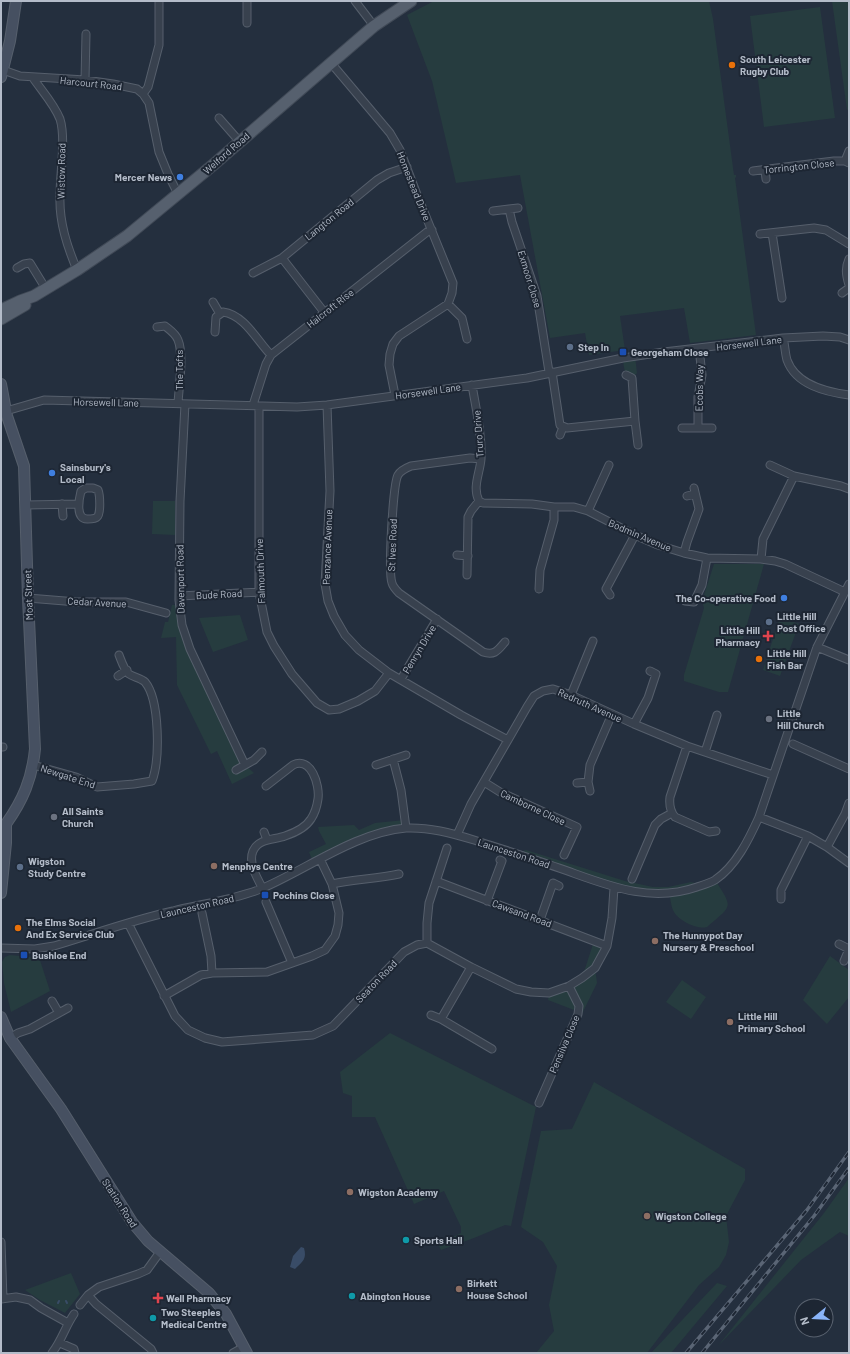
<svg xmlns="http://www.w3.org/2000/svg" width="850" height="1354" font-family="Barlow,sans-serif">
  <rect width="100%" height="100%" fill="#242f3e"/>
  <path fill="#263c3f" d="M434 1H709L713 19 734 175H736V177L735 178 756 335 690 343 684 308 620 316 625 350 589 355 585 333 550 338 520 175 456 183 432 81 407 15Z
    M832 1H849V109L847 110Z
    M820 7 835 118 764 127 750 16Z
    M635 356 637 373 632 378C623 373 624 367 623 358Z
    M153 501H175V535L152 534Z
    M714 564H764L728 692H719L684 681V675L704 608 702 601Z
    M172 605H180L182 625 245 765 254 773 232 784 217 751 211 754 177 685 176 637 161 638 165 622H168Z
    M240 615 248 640 213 652 199 618Z
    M780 617 799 624 780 676 763 670Z
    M405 820 406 828 387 831 313 862 309 852 326 844 319 831 318 827 354 825 359 830 375 823Z
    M526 850 625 881 653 887H668L691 882 703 885 715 880C734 909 732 905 707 927 698 930 679 921 674 912 671 907 671 900 669 894L632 891 517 853Z
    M593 944 607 946 595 968 597 983 581 1016 574 1010 548 1000 549 993 582 978Z
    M38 954 50 991 11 1012 4 983 2 962 5 957 10 955 29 957Z
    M830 956 849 970V997L827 1024 803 1000Z
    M682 980 706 997 691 1019 666 1002Z
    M390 1033 536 1107 511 1226 505 1225 474 1238 441 1250 438 1244 461 1233V1227L444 1191 414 1204 375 1117H352V1096L343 1093 340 1072Z
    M594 1082 745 1169V1180L726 1216 729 1242 726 1255 719 1267 699 1285 647 1353H536L554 1331 549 1305 557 1266 543 1242 521 1227 541 1131 572 1129Z
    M849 1178V1236L840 1232 801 1260 718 1346 824 1213Z
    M71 1273 80 1294 65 1313 40 1300 25 1290Z
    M717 1283 727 1286 671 1353H651Z"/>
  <path fill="#394c67" d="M301 1247 304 1248C307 1259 303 1261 295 1269L290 1267 293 1256Z"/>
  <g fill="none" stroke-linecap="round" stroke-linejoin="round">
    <path stroke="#394c67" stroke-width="2" d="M66 1301 67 1303
      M58 1303 59 1301"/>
    <g stroke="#565f6c" stroke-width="9">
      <path id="street" d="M355 1 374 26
        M247 23V1
        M331 63 390 133 400 150 418 197 453 283 452 293 448 304 399 336 393 344 390 354 389 365 395 395
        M3 70 20 76 85 80 113 84 137 89 143 94 149 103 159 152 168 174 178 194
        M33 78C42 91 54 104 60 119 66 138 60 174 60 196 59 222 67 246 77 270
        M85 80 86 34
        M143 94 148 87 159 45V1
        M219 118 240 142
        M845 161 849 151
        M765 170 766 179
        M753 171 834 161H845L849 163
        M509 209 518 208
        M493 211 509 209 512 222 537 296 549 372
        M772 233 782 298
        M760 234 814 228 826 230 849 244
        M282 258 324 312
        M849 259C845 268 846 275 849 285
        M17 268 24 264 30 263 46 289
        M253 273 282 258 377 180 389 173 407 167
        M842 293 849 288
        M213 302 220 314
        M448 304 462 318 467 339
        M157 327 165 326C170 330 176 334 178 340 184 354 179 387 178 403
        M215 332 216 317 223 312C245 315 257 341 271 355
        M783 338C785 345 785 353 787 360 796 385 826 392 849 395
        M699 348 702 375 698 397V428H712
        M552 372 560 425 567 428 635 421 638 445
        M626 375 632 378 635 421
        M185 404 180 501 179 600 182 625 190 649 245 765 254 760 262 752
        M253 405 266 364 271 355 427 232 432 230
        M327 405 330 491 325 584 328 601 334 616 345 635 359 650 389 673 461 715 508 740
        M259 406V592L267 632 274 646 292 674 317 703 329 710 339 709 358 701 375 691 389 673
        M6 411 44 400 297 407 327 405 527 378 623 358 664 352 783 338 823 336 840 337 849 340
        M682 428H698
        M560 435 563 427
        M481 459 470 458 411 466C406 468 401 470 398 475 393 484 388 572 392 583 393 587 396 590 399 593L483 652C495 656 498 650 505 642
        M770 465 794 476
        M86 488H93L98 490C100 495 101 514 97 517 95 519 91 519 88 519 75 520 79 499 81 491Z
        M687 496 695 494
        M479 501 483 503 532 504 554 507H574L588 511 635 535 658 545 684 553 707 558 761 559 775 561 785 564 845 592
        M62 504 63 516
        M26 505 79 504
        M588 511 609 465
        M684 553 687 542 699 509 694 488
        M457 555 468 556
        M761 559 763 539 794 476 841 486 849 489
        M467 575 468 517 471 511 479 501C472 487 480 473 481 459 482 434 476 409 472 385
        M539 589 540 570 554 520V507
        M610 595 606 589 635 535
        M179 596 259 592
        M28 598 77 602H126L166 613
        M685 601 694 602 702 585 707 558
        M817 647 849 660
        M118 676 127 670
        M401 679 437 619
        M571 695 593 641
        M634 724 648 698 656 674 650 671
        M793 744 849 769
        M687 746 670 797C669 805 670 811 675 817L709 832 716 831
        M1 747H3
        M705 752 717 715
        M393 759 401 790 406 828
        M33 765 76 777 97 787 134 784 152 781C160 760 160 700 145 682 141 678 133 677 129 674 124 670 121 660 119 655
        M376 765 406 755
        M236 770 245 765
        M484 782 500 792 577 827 564 855
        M577 783 588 782
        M590 791 588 782 590 765 612 714
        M759 817 808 836 827 847 849 863
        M264 832 267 840
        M457 835 471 804 527 707 534 696 543 691 553 689 571 695 634 724 687 746 773 775
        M827 847 845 814 849 803
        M632 879 655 825 661 819 672 813
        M436 881 607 946
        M332 884C355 879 376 879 399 874
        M263 889C257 878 248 863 253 851 259 838 274 840 285 836 294 833 306 827 311 819 315 813 317 806 318 799 320 785 311 756 293 765L266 786
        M781 899V890L808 836
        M487 901 502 861 500 860
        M266 902 292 963
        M202 913 211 956 212 973
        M540 920 553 883 559 886
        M128 923 175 1016 188 1030 205 1038 222 1042 313 1035 333 1026 404 952 417 945 427 943 471 967 516 989 531 992 549 993 569 986 582 978 595 968 607 946 612 918 614 888
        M427 943V923L429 903 447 848
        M839 944 849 949
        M1 948 35 949 54 946C94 934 133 920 173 911 201 904 238 899 263 888 307 869 357 832 406 828 429 827 451 833 474 840 502 849 531 858 559 868 605 884 648 904 697 887 703 885 710 883 715 880 736 866 749 839 759 817L817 647 849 584
        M844 961 849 949
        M471 967 441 1019 492 1049
        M164 996 201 975 212 973 267 972 312 956 325 950 335 936 338 925 339 913 332 884 320 859
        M52 1001 59 1013
        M431 1015 441 1019
        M10 1038 18 1033 30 1029 68 1008
        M539 1103 578 1014 579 1006 569 986
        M1 1242 3 1299
        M88 1295 96 1304 151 1349 153 1353
        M1 1299 16 1297 30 1300 41 1308 68 1323
        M80 1305 88 1295 99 1287 138 1274 147 1270 160 1252
        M60 1343 74 1349 75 1353
        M52 1353C62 1340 65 1327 74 1314
        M233 1353 244 1347"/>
    </g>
    <g stroke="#565f6c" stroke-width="12">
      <path id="secondary" d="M1 77 10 41 16 1
        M1 384 7 416 24 466 28 598 35 749C32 779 23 800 6 824
        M1 893 6 843V824
        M1 1017 10 1038 61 1109 132 1222 148 1241 209 1293 226 1314 247 1353"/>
    </g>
    <g stroke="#414a57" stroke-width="13">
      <path id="primary" d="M1 310 20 301 34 296 77 270 127 236 213 165 374 26 411 1
        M1 319 25 305"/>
    </g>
    <use href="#street" stroke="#38414e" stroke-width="7"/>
    <use href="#secondary" stroke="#465061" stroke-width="10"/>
    <use href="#primary" stroke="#56606e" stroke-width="11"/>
    <g stroke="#5a6575" stroke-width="3.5">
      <path id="rail" d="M686 1353 807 1210 849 1152
        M702 1353 814 1216 849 1168"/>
    </g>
    <use href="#rail" stroke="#1d2633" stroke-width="2" stroke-dasharray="6" stroke-linecap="butt"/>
  </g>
  <g fill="#e8710a" stroke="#1d2633" stroke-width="1.5">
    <circle cx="732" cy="65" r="4"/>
    <circle cx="759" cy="659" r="4"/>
    <circle cx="18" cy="928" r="4"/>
  </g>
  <g fill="#3f7fe0" stroke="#1d2633" stroke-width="1.5">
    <circle cx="180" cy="177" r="4"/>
    <circle cx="52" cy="473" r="4"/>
    <circle cx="784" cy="598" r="4"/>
  </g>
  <g fill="#5c6f8a" stroke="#1d2633" stroke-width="1.5">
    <circle cx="570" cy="347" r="4"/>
    <circle cx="769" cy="622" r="4"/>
    <circle cx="20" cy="867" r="4"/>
  </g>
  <g fill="#1a4fb4" stroke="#1d2633" stroke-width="1.5">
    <rect x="619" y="348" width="8" height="8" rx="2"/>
    <rect x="261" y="891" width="8" height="8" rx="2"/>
    <rect x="20" y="951" width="8" height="8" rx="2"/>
  </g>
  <g fill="#e0444e" stroke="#1d2633" stroke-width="1.5">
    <path d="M766 630h4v4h4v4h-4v4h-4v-4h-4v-4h4z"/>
    <path d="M156 1292h4v4h4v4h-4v4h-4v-4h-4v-4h4z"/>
  </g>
  <g fill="#6b7280" stroke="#1d2633" stroke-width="1.5">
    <circle cx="769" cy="719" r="4"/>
    <circle cx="54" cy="817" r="4"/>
  </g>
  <g fill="#8d6e63" stroke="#1d2633" stroke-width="1.5">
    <circle cx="214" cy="866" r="4"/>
    <circle cx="655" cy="941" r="4"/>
    <circle cx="730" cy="1022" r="4"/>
    <circle cx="350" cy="1192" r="4"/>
    <circle cx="647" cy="1216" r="4"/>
    <circle cx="459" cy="1289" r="4"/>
  </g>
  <g fill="#0f9aa8" stroke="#1d2633" stroke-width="1.5">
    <circle cx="406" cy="1240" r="4"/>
    <circle cx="352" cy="1296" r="4"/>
    <circle cx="153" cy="1318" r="4"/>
  </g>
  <g text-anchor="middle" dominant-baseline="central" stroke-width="4" stroke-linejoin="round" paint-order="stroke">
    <g font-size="10" font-weight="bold" fill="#b4bcc9" stroke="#1d2633" text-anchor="start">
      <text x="740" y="59">South Leicester<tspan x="740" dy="12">Rugby Club</tspan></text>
      <text x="172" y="177" text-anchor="end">Mercer News</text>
      <text x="578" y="347">Step In</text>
      <text x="631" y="352">Georgeham Close</text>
      <text x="60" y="467">Sainsbury's<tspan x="60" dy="12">Local</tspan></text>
      <text x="776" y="598" text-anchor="end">The Co-operative Food</text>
      <text x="777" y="616">Little Hill<tspan x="777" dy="12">Post Office</tspan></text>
      <text x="760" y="630" text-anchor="end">Little Hill<tspan x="760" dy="12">Pharmacy</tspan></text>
      <text x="767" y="653">Little Hill<tspan x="767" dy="12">Fish Bar</tspan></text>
      <text x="777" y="713">Little<tspan x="777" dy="12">Hill Church</tspan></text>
      <text x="62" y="811">All Saints<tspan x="62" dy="12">Church</tspan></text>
      <text x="28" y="861">Wigston<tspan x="28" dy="12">Study Centre</tspan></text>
      <text x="222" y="866">Menphys Centre</text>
      <text x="273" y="895">Pochins Close</text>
      <text x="26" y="922">The Elms Social<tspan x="26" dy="12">And Ex Service Club</tspan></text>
      <text x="663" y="935">The Hunnypot Day<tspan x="663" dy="12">Nursery &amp; Preschool</tspan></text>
      <text x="32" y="955">Bushloe End</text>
      <text x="738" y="1016">Little Hill<tspan x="738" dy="12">Primary School</tspan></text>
      <text x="358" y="1192">Wigston Academy</text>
      <text x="655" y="1216">Wigston College</text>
      <text x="414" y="1240">Sports Hall</text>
      <text x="467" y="1283">Birkett<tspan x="467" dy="12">House School</tspan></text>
      <text x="360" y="1296">Abington House</text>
      <text x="166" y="1298">Well Pharmacy</text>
      <text x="161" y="1312">Two Steeples<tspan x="161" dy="12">Medical Centre</tspan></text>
    </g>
    <g font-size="10" fill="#b4bcc9" stroke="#1d2633">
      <text transform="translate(91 83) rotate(6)">Harcourt Road</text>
      <text transform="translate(226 153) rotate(-41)">Welford Road</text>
      <text transform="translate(799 166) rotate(-6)">Torrington Close</text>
      <text transform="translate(61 171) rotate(-89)">Wistow Road</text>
      <text transform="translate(414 186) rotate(68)">Homestead Drive</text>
      <text transform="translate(329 219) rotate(-39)">Langton Road</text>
      <text transform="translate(530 279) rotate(73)">Exmoor Close</text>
      <text transform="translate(330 308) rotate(-38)">Halcroft Rise</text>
      <text transform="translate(749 343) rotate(-7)">Horsewell Lane</text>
      <text transform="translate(179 370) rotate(-90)">The Tofts</text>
      <text transform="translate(699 388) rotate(-89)">Ecobs Way</text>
      <text transform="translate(428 391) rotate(-8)">Horsewell Lane</text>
      <text transform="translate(106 402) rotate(1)">Horsewell Lane</text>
      <text transform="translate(478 434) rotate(-94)">Truro Drive</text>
      <text transform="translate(640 535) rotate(23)">Bodmin Avenue</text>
      <text transform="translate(392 545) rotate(-88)">St Ives Road</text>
      <text transform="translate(327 547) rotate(-88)">Penzance Avenue</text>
      <text transform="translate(260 571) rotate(-92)">Falmouth Drive</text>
      <text transform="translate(180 579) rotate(-91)">Davenport Road</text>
      <text transform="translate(219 594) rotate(-3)">Bude Road</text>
      <text transform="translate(28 595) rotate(-92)">Moat Street</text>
      <text transform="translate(97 602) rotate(3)">Cedar Avenue</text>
      <text transform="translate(419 649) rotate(-59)">Penryn Drive</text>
      <text transform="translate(590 705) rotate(24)">Redruth Avenue</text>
      <text transform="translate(68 776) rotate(18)">Newgate End</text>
      <text transform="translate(533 807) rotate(25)">Camborne Close</text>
      <text transform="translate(514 853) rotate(18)">Launceston Road</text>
      <text transform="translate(197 906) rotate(-13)">Launceston Road</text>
      <text transform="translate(522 913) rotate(20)">Cawsand Road</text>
      <text transform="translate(376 981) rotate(-46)">Seaton Road</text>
      <text transform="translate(564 1044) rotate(-67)">Pensilva Close</text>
      <text transform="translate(120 1203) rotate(57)">Station Road</text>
    </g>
  </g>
  <rect width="850" height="1354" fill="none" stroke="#b4bcc9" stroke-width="4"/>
  <g transform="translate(814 1318) rotate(252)"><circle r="19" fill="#1d2633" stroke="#59626f"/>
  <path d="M0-3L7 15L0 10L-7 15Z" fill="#8ab4f8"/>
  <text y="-6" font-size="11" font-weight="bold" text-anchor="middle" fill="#b4bcc9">N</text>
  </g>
</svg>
